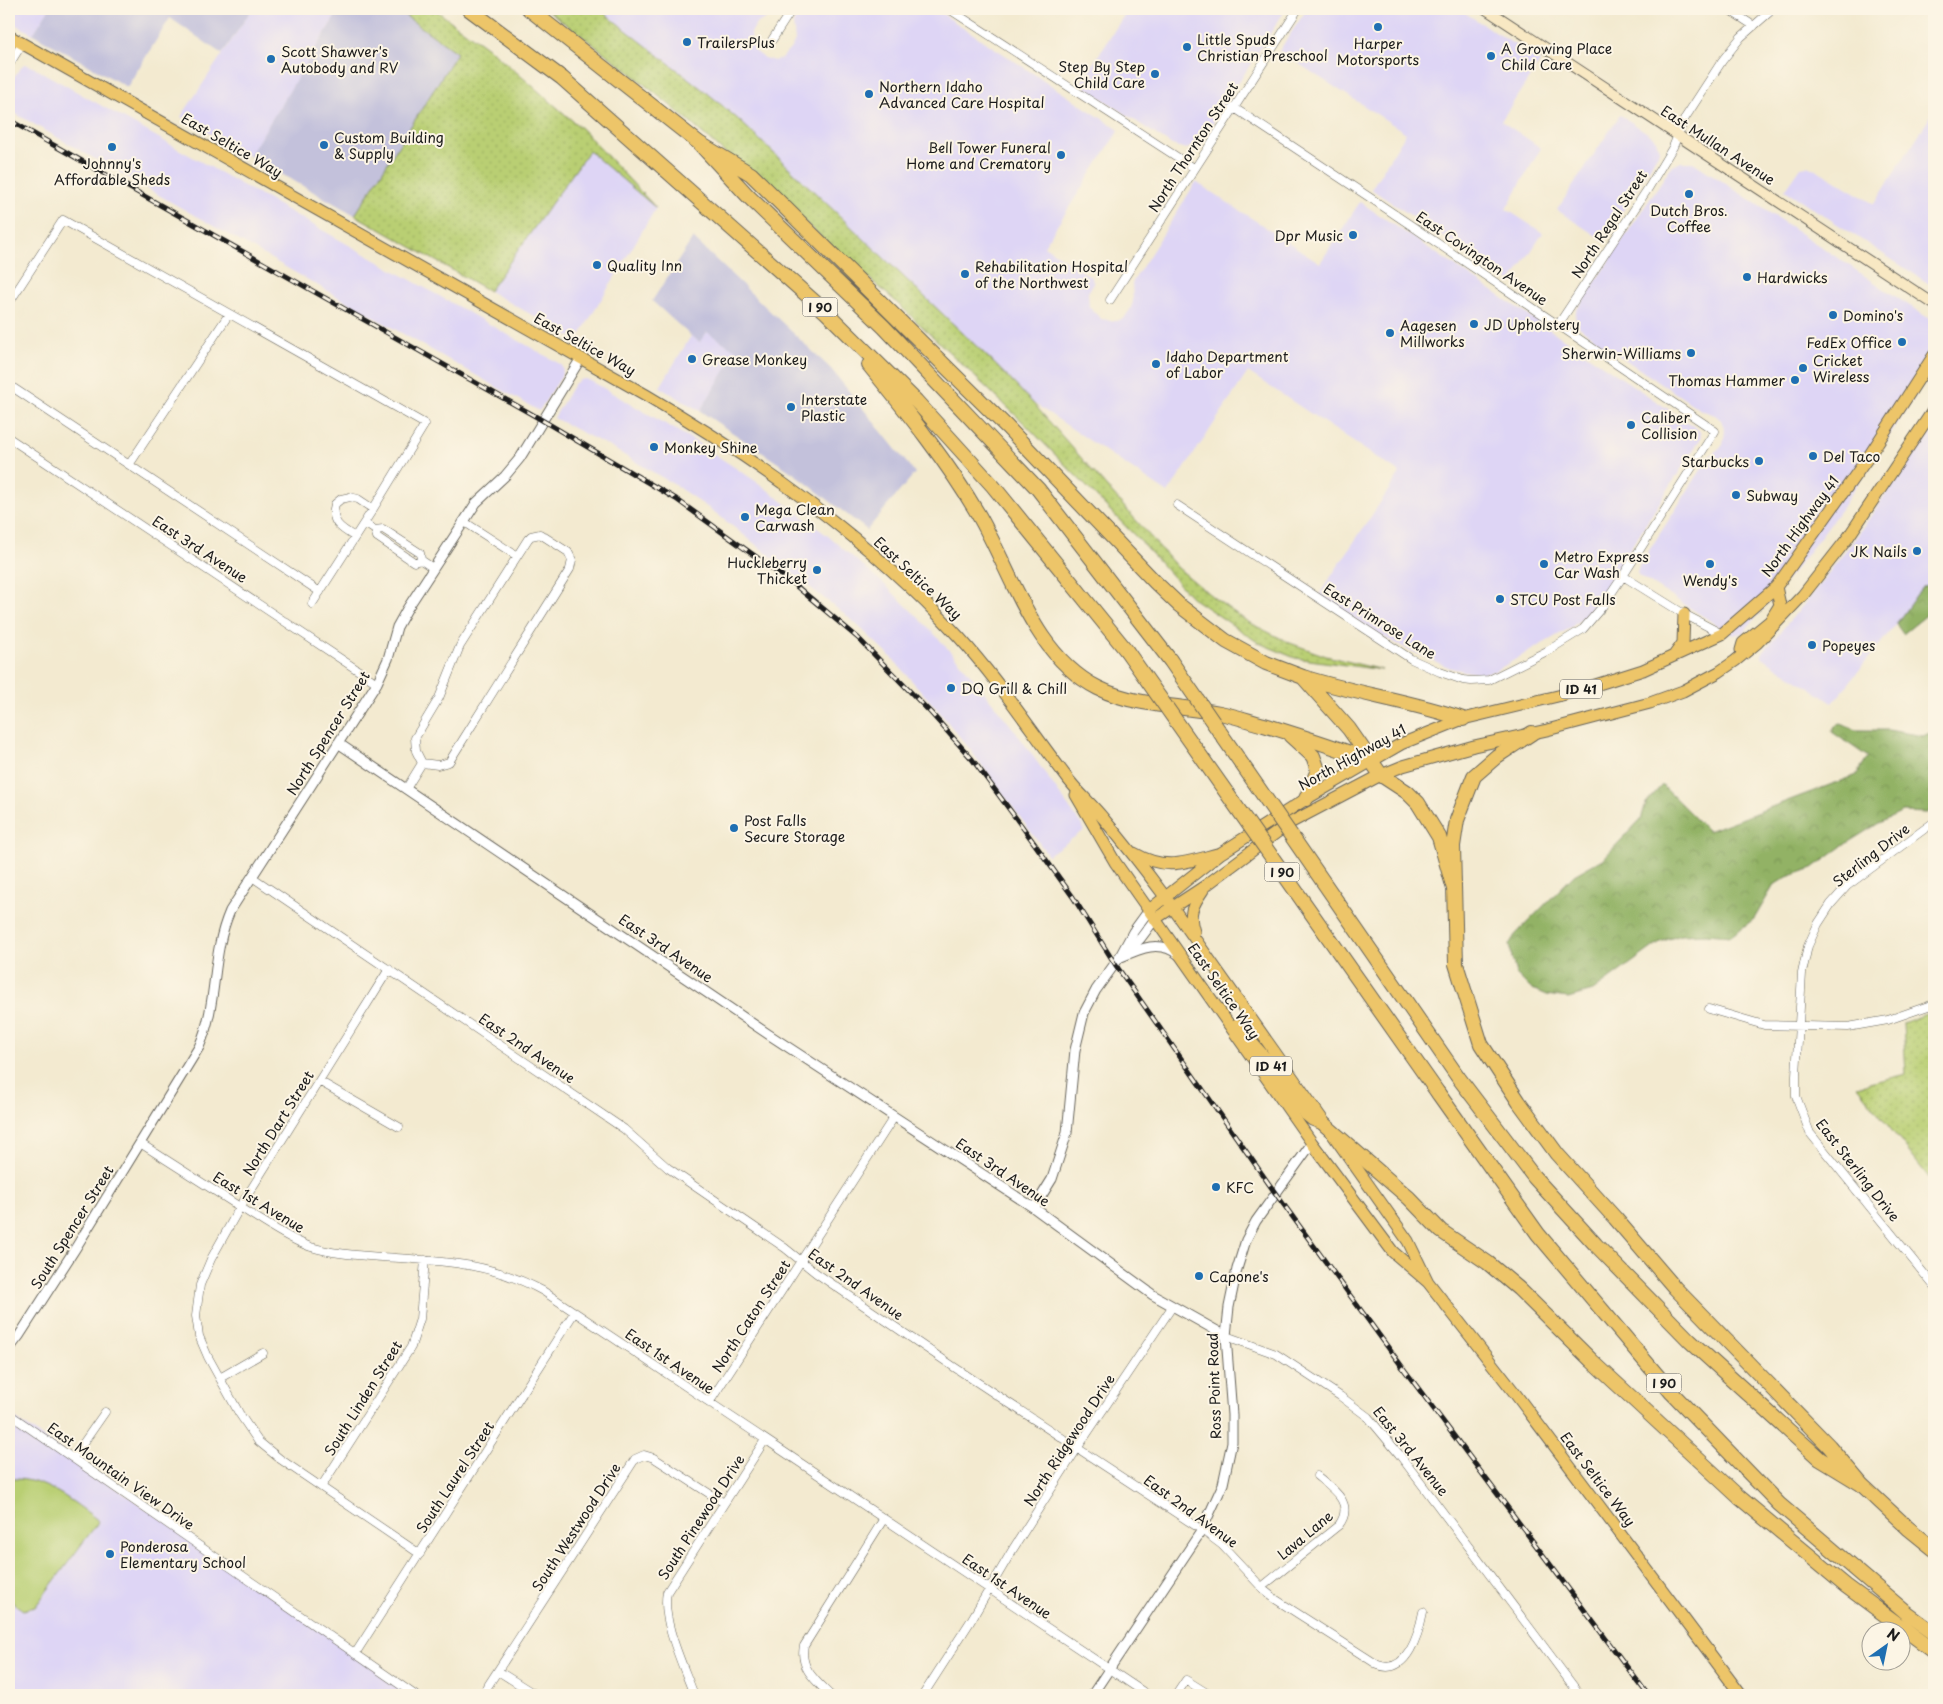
<svg xmlns="http://www.w3.org/2000/svg" width="1943" height="1704" font-family="'Playpen Sans',sans-serif">
  <defs>
    <pattern id="grass-dots" width="8" height="8" patternUnits="userSpaceOnUse" patternTransform="scale(1.25)"><rect width="8" height="8" fill="#b9cf73"/><path d="M2 2h.1M6 6h.1" fill="none" stroke="#9eb163" stroke-width="1.8" stroke-linecap="round"/></pattern>
    <pattern id="forest-crowns" width="20" height="18" patternUnits="userSpaceOnUse" patternTransform="scale(1.25)"><rect width="20" height="18" fill="#92b265"/><path d="M2 6a3 3 0 1 1 6 0M12 15a3 3 0 1 1 6 0" fill="none" stroke="#7d9857"/></pattern>
  </defs>
  <rect width="100%" height="100%" fill="#fcf5e5"/>
  <filter id="ink" filterUnits="userSpaceOnUse"><feTurbulence type="fractalNoise" baseFrequency=".02" numOctaves="2"/><feDisplacementMap in="SourceGraphic" scale="10" xChannelSelector="R" yChannelSelector="G"/><feConvolveMatrix kernelMatrix="1 2 1 2 8 2 1 2 1" color-interpolation-filters="sRGB"/></filter>
  <filter id="wash" filterUnits="userSpaceOnUse"><feTurbulence type="fractalNoise" baseFrequency=".0096" numOctaves="4" result="noise"/><feDisplacementMap in="SourceGraphic" scale="20" xChannelSelector="R" yChannelSelector="G"/><feGaussianBlur stdDeviation="1.12" result="paint"/><feColorMatrix in="noise" values="0 0 0 0 0 0 0 0 0 0 0 0 0 0 0 0 0 1.4 0 .05"/><feComposite in="paint" operator="in"/></filter>
  <g filter="url(#wash)">
    <rect width="100%" height="100%" fill="#f3ead0"/>
    <path fill="#ded5f5" d="M9 9H49L33 34 9 21Z
      M252 9H340L249 156 181 117Z
      M599 9H779L776 13 756 24 751 33 752 46 755 51 764 58 774 61 781 59 791 48 795 41 793 23 802 9H935L1119 130 1044 246 1091 277 1094 284 1088 292 1089 307 1101 319 1117 321 1124 318 1130 310 1133 302 1132 283 1196 182 1320 263 1360 202 1696 428 1700 432 1701 438 1593 606 1584 617 1570 628 1495 671 1478 674 1451 668 1422 656 1381 636 1318 596 1400 473 1248 372 1168 493 1032 402 991 360 740 121 711 96Z
      M1128 9H1286L1203 138 1198 144 1186 149 1172 145 1080 84Z
      M1307 9H1459L1540 61 1501 121 1541 148 1506 209 1543 233 1511 282 1371 189 1406 133 1279 51Z
      M24 64 31 66 560 364 563 369 561 377 539 411 9 110V83Z
      M1934 111V287L1785 190 1801 167 1807 166 1819 171 1874 204Z
      M1620 115 1652 136 1656 140 1659 150 1658 154 1604 241 1557 210Z
      M589 151 656 208 577 340 489 291Z
      M1681 162H1693L1934 322V367L1841 509 1799 565 1743 633 1733 635 1639 576 1637 573 1639 566 1710 456 1723 445 1725 430 1721 420 1715 415 1701 410 1612 351 1575 324 1576 311 1616 250 1671 167Z
      M707 332 738 351 700 411 660 387 691 336 700 342Z
      M585 379 593 382 693 440 760 484 828 536 884 584 927 626 961 663 1016 732 1085 830 1048 855 969 748 936 708 890 656 853 621 717 514 675 485 612 448 554 418 574 384 580 380Z
      M1934 423V583L1922 587 1896 624 1833 703 1762 657V653L1811 596 1860 532Z
      M9 1414 416 1695H9Z"/>
    <path fill="#c3c1db" d="M49 9H252L222 54 170 18 127 87 33 34Z
      M340 9H396L458 52 355 215 249 156Z
      M693 238 831 369 915 473 867 530 796 475 700 411 737 351 707 332 700 342 691 336 652 301Z"/>
    <path fill="url(#grass-dots)" stroke="#6a7648" d="M396 9H434L492 51 582 129 656 208 589 151 489 291 355 215 457 53Z
      M546 9H599L711 96 740 121 991 360 1032 402 1178 568 1214 598 1248 622 1290 643 1326 656 1382 670 1295 658 1259 643 1191 597 1143 544 1026 425 893 299 671 106 623 67Z
      M1934 1011V1184L1857 1086 1906 1074 1903 1023Z"/>
    <path fill="url(#forest-crowns)" stroke="#576740" d="M1934 583V609L1903 634 1896 624 1922 587Z
      M1840 724 1856 730H1888L1923 736 1934 731V807L1927 813 1903 812 1879 823 1847 843 1813 868 1787 877 1774 885 1754 919 1731 936 1706 934 1681 935 1660 942 1593 991 1568 998 1546 995 1530 988 1516 974 1509 945 1515 935 1574 875 1604 858 1641 819 1646 803 1662 785 1708 831 1856 775 1868 757 1832 732 1835 726Z"/>
    <path fill="#b9cf73" stroke="#6a7648" d="M9 1479C44 1477 72 1501 99 1521L35 1607 23 1610 9 1600Z"/>
  </g>
  <g filter="url(#ink)">
    <g fill="none" stroke-linecap="round" stroke-linejoin="round">
      <g stroke="#67645b" stroke-width="9">
        <path id="minor" d="M949 9 1194 168
          M1728 9 1754 26
          M772 40 792 9
          M9 65 22 44
          M1110 300 1298 9
          M9 303 63 220 425 424 373 509
          M1558 325 1649 187 1673 147 1685 118 1722 61 1741 37 1773 9
          M9 385 320 592
          M9 438 377 683
          M129 465 229 314
          M350 497 358 499 373 509 355 537C340 528 330 522 335 504L341 499Z
          M1177 505 1411 659 1440 672 1463 680 1471 681 1489 680 1549 650 1583 629 1602 607 1623 576 1715 431 1369 197 1233 107
          M463 521 517 556
          M364 523 375 530 383 529 420 553 421 560
          M375 530 377 537 414 562 421 560 433 568
          M1623 576 1684 614 1722 634
          M312 604 355 537
          M406 789 422 763 438 765 449 762 570 569 572 560 568 552 540 534 531 536 528 539 460 646 439 698 415 738 416 751 422 763
          M1934 822 1847 886 1831 904 1818 924 1808 946 1802 973 1796 1075V1096L1810 1133 1934 1286
          M252 877 624 1129 668 1168 785 1248 816 1273 954 1367 1202 1530 1222 1545 1265 1591 1275 1599 1378 1665C1407 1676 1419 1633 1423 1612
          M389 969 240 1207 211 1259 200 1285 196 1316 199 1336 208 1357 239 1413 258 1441 280 1459 420 1554
          M1709 1009 1764 1025 1848 1027 1888 1020 1934 1004
          M319 1081 399 1127
          M140 1143C178 1167 216 1192 254 1216 272 1227 291 1240 311 1247 334 1254 358 1255 382 1257 441 1261 489 1262 543 1291L1148 1695
          M1226 1336 1276 1354 1340 1396 1368 1417 1399 1454 1580 1695
          M220 1378 263 1353
          M709 1403 894 1117
          M9 1414 415 1695
          M73 1458 105 1412
          M321 1487 411 1347 420 1319 425 1260
          M1263 1586 1339 1525C1355 1503 1333 1489 1317 1476
          M355 1654 574 1313
          M498 1671 536 1695
          M482 1695 635 1459 644 1455 654 1458 724 1503
          M694 1695C684 1667 661 1621 667 1592L765 1440
          M830 1695C816 1681 799 1668 804 1646L883 1520
          M923 1695 970 1622 1013 1549 1078 1447 1172 1307
          M1176 1695 1186 1680 1210 1695"/>
      </g>
      <g stroke="#67645b" stroke-width="11">
        <path id="tertiary" d="M338 743 768 1034 1034 1208 1153 1295 1226 1336
          M1124 953 1140 939 1155 919
          M1119 958C1139 949 1159 939 1179 955
          M1034 1208 1052 1179 1067 1133 1075 1050 1084 1013 1096 990 1119 958 1133 932 1149 910
          M9 1349 19 1336 75 1249 199 1047C219 1002 210 957 230 911L377 683 388 659 397 627 407 609 476 503 505 476 520 458 581 358
          M1092 1695 1202 1530 1223 1484 1232 1442V1415L1226 1336 1229 1307 1237 1269 1246 1240 1256 1221 1312 1143"/>
      </g>
      <g stroke="#67645b" stroke-width="12">
        <path id="secondary" d="M1486 9 1934 304"/>
      </g>
      <g stroke="#67645b" stroke-width="13">
        <path id="primary" d="M9 36 646 395C760 462 869 539 959 637 998 680 1030 729 1065 775 1076 791 1091 803 1103 818 1125 844 1146 871 1166 898L1408 1241 1428 1282
          M1675 654 1683 643 1684 614
          M1743 654 1741 650 1743 643 1770 621 1780 605 1776 587
          M1076 795 1115 862 1312 1143 1393 1252 1428 1282 1514 1392 1741 1695
          M1134 853C1165 871 1184 863 1217 854
          M1149 910 1221 853 1306 799 1401 744 1463 719 1570 693 1643 670 1722 634 1776 587 1869 456 1934 355
          M1155 919 1205 886 1288 824 1381 775 1403 766 1474 746 1547 730 1650 703 1683 691 1719 672 1735 661 1757 643 1803 595 1847 539 1934 409
          M1194 932C1188 914 1192 906 1203 890
          M1237 1025 1264 1056 1306 1115 1312 1120 1325 1125"/>
      </g>
      <g stroke="#67645b" stroke-width="16">
        <path id="motorway" d="M469 9 562 78 826 312 916 401 993 486 1126 650
          M529 9 699 143 748 196 884 327 1038 489 1170 660
          M699 143 751 174 1007 427 1155 582 1179 605 1226 641 1266 663 1303 677 1349 729 1381 775 1407 792 1418 803 1439 837 1454 889
          M869 365C908 413 947 461 978 514 1013 574 1033 655 1098 688 1134 706 1181 706 1220 713 1235 716 1249 721 1264 725 1300 736 1336 747 1371 761
          M1303 677C1356 694 1411 701 1463 719
          M1532 733 1497 756 1474 776 1457 820 1453 846 1456 964 1481 1044 1519 1102 1557 1154 1615 1218 1675 1288 1829 1446 1861 1484
          M1290 735 1313 756 1318 770 1306 799
          M1458 1077 1534 1177 1596 1245 1690 1341 1820 1459 1861 1484 1908 1528 1934 1549
          M1438 1093 1538 1234 1672 1393 1779 1504 1909 1615 1934 1633
          M1325 1125 1409 1198 1441 1231 1488 1263 1519 1289 1592 1361 1739 1497 1846 1586 1934 1651"/>
      </g>
      <use href="#minor" stroke="#fff" stroke-width="8"/>
      <use href="#tertiary" stroke="#fff" stroke-width="9"/>
      <use href="#secondary" stroke="#f8e8c3" stroke-width="10"/>
      <use href="#primary" stroke="#edc569" stroke-width="11"/>
      <use href="#motorway" stroke="#edc569" stroke-width="14"/>
      <g stroke="#1c1c1c" stroke-width="5">
        <path id="rail" d="M9 120 535 416 676 499 795 585 858 638 931 713 972 759 1021 825 1073 897 1115 964 1276 1194 1406 1372 1648 1695"/>
      </g>
      <use href="#rail" stroke="#fcf5e5" stroke-width="3" stroke-dasharray="9" stroke-linecap="butt"/>
      <g stroke="#67645b" stroke-width="16" stroke-linecap="butt">
        <path id="motorway-bridge" d="M1126 650 1438 1093
          M1170 660 1458 1077"/>
      </g>
      <use href="#motorway-bridge" stroke="#edc569" stroke-width="14"/>
    </g>
  </g>
  <g fill="#1f6fb2" stroke="#fcf5e5" stroke-width="2">
    <circle cx="1378" cy="27" r="5"/>
    <circle cx="687" cy="42" r="5"/>
    <circle cx="1187" cy="47" r="5"/>
    <circle cx="1491" cy="56" r="5"/>
    <circle cx="271" cy="59" r="5"/>
    <circle cx="1155" cy="74" r="5"/>
    <circle cx="869" cy="94" r="5"/>
    <circle cx="324" cy="145" r="5"/>
    <circle cx="112" cy="147" r="5"/>
    <circle cx="1061" cy="155" r="5"/>
    <circle cx="1689" cy="194" r="5"/>
    <circle cx="1353" cy="235" r="5"/>
    <circle cx="597" cy="265" r="5"/>
    <circle cx="965" cy="274" r="5"/>
    <circle cx="1747" cy="277" r="5"/>
    <circle cx="1833" cy="315" r="5"/>
    <circle cx="1474" cy="324" r="5"/>
    <circle cx="1390" cy="333" r="5"/>
    <circle cx="1902" cy="342" r="5"/>
    <circle cx="1691" cy="353" r="5"/>
    <circle cx="692" cy="359" r="5"/>
    <circle cx="1156" cy="364" r="5"/>
    <circle cx="1803" cy="368" r="5"/>
    <circle cx="1795" cy="380" r="5"/>
    <circle cx="791" cy="407" r="5"/>
    <circle cx="1631" cy="425" r="5"/>
    <circle cx="654" cy="447" r="5"/>
    <circle cx="1813" cy="456" r="5"/>
    <circle cx="1759" cy="461" r="5"/>
    <circle cx="1736" cy="495" r="5"/>
    <circle cx="745" cy="517" r="5"/>
    <circle cx="1917" cy="551" r="5"/>
    <circle cx="1544" cy="564" r="5"/>
    <circle cx="1710" cy="564" r="5"/>
    <circle cx="817" cy="570" r="5"/>
    <circle cx="1500" cy="599" r="5"/>
    <circle cx="1812" cy="645" r="5"/>
    <circle cx="951" cy="688" r="5"/>
    <circle cx="734" cy="828" r="5"/>
    <circle cx="1216" cy="1187" r="5"/>
    <circle cx="1199" cy="1276" r="5"/>
    <circle cx="110" cy="1554" r="5"/>
  </g>
  <g text-anchor="middle" dominant-baseline="central" stroke-width="4" stroke-linejoin="round" paint-order="stroke">
    <g fill="#fcf5e5" stroke="#5f5d58" stroke-width="1">
      <rect x="802.5" y="297.5" width="35" height="19" rx="4"/>
      <rect x="1560" y="679.5" width="42" height="19" rx="4"/>
      <rect x="1264.5" y="862.5" width="35" height="19" rx="4"/>
      <rect x="1250" y="1056.5" width="42" height="19" rx="4"/>
      <rect x="1646.5" y="1373.5" width="35" height="19" rx="4"/>
    </g>
    <g font-size="12" font-weight="bold" fill="#1c1c1c">
      <text x="820" y="307">I 90</text>
      <text x="1581" y="689">ID 41</text>
      <text x="1282" y="872">I 90</text>
      <text x="1271" y="1066">ID 41</text>
      <text x="1664" y="1383">I 90</text>
    </g>
    <g font-size="14" fill="#1c1c1c" stroke="#fcf5e5" text-anchor="start">
      <text x="1197" y="39">Little Spuds<tspan x="1197" dy="16">Christian Preschool</tspan></text>
      <text x="697" y="42">TrailersPlus</text>
      <text x="1378" y="43" text-anchor="middle">Harper<tspan x="1378" dy="16">Motorsports</tspan></text>
      <text x="1501" y="48">A Growing Place<tspan x="1501" dy="16">Child Care</tspan></text>
      <text x="281" y="51">Scott Shawver's<tspan x="281" dy="16">Autobody and RV</tspan></text>
      <text x="1145" y="66" text-anchor="end">Step By Step<tspan x="1145" dy="16">Child Care</tspan></text>
      <text x="879" y="86">Northern Idaho<tspan x="879" dy="16">Advanced Care Hospital</tspan></text>
      <text x="334" y="137">Custom Building<tspan x="334" dy="16">&amp; Supply</tspan></text>
      <text x="1051" y="147" text-anchor="end">Bell Tower Funeral<tspan x="1051" dy="16">Home and Crematory</tspan></text>
      <text x="112" y="163" text-anchor="middle">Johnny's<tspan x="112" dy="16">Affordable Sheds</tspan></text>
      <text x="1689" y="210" text-anchor="middle">Dutch Bros.<tspan x="1689" dy="16">Coffee</tspan></text>
      <text x="1343" y="235" text-anchor="end">Dpr Music</text>
      <text x="607" y="265">Quality Inn</text>
      <text x="975" y="266">Rehabilitation Hospital<tspan x="975" dy="16">of the Northwest</tspan></text>
      <text x="1757" y="277">Hardwicks</text>
      <text x="1843" y="315">Domino's</text>
      <text x="1484" y="324">JD Upholstery</text>
      <text x="1400" y="325">Aagesen<tspan x="1400" dy="16">Millworks</tspan></text>
      <text x="1892" y="342" text-anchor="end">FedEx Office</text>
      <text x="1681" y="353" text-anchor="end">Sherwin-Williams</text>
      <text x="1166" y="356">Idaho Department<tspan x="1166" dy="16">of Labor</tspan></text>
      <text x="702" y="359">Grease Monkey</text>
      <text x="1813" y="360">Cricket<tspan x="1813" dy="16">Wireless</tspan></text>
      <text x="1785" y="380" text-anchor="end">Thomas Hammer</text>
      <text x="801" y="399">Interstate<tspan x="801" dy="16">Plastic</tspan></text>
      <text x="1641" y="417">Caliber<tspan x="1641" dy="16">Collision</tspan></text>
      <text x="664" y="447">Monkey Shine</text>
      <text x="1823" y="456">Del Taco</text>
      <text x="1749" y="461" text-anchor="end">Starbucks</text>
      <text x="1746" y="495">Subway</text>
      <text x="755" y="509">Mega Clean<tspan x="755" dy="16">Carwash</tspan></text>
      <text x="1907" y="551" text-anchor="end">JK Nails</text>
      <text x="1554" y="556">Metro Express<tspan x="1554" dy="16">Car Wash</tspan></text>
      <text x="807" y="562" text-anchor="end">Huckleberry<tspan x="807" dy="16">Thicket</tspan></text>
      <text x="1710" y="580" text-anchor="middle">Wendy's</text>
      <text x="1510" y="599">STCU Post Falls</text>
      <text x="1822" y="645">Popeyes</text>
      <text x="961" y="688">DQ Grill &amp; Chill</text>
      <text x="744" y="820">Post Falls<tspan x="744" dy="16">Secure Storage</tspan></text>
      <text x="1226" y="1187">KFC</text>
      <text x="1209" y="1276">Capone's</text>
      <text x="120" y="1546">Ponderosa<tspan x="120" dy="16">Elementary School</tspan></text>
    </g>
    <g font-size="14" fill="#1c1c1c" stroke="#fcf5e5">
      <text transform="translate(232 145) rotate(30)">East Seltice Way</text>
      <text transform="translate(1718 145) rotate(33)">East Mullan Avenue</text>
      <text transform="translate(1193 147) rotate(-57)">North Thornton Street</text>
      <text transform="translate(1609 224) rotate(-57)">North Regal Street</text>
      <text transform="translate(1482 258) rotate(34)">East Covington Avenue</text>
      <text transform="translate(585 344) rotate(29)">East Seltice Way</text>
      <text transform="translate(1800 526) rotate(-54)">North Highway 41</text>
      <text transform="translate(200 549) rotate(33)">East 3rd Avenue</text>
      <text transform="translate(918 578) rotate(43)">East Seltice Way</text>
      <text transform="translate(1380 621) rotate(32)">East Primrose Lane</text>
      <text transform="translate(328 733) rotate(-58)">North Spencer Street</text>
      <text transform="translate(1352 757) rotate(-29)">North Highway 41</text>
      <text transform="translate(1871 855) rotate(-38)">Sterling Drive</text>
      <text transform="translate(666 948) rotate(34)">East 3rd Avenue</text>
      <text transform="translate(1224 991) rotate(55)">East Seltice Way</text>
      <text transform="translate(527 1048) rotate(34)">East 2nd Avenue</text>
      <text transform="translate(278 1123) rotate(-58)">North Dart Street</text>
      <text transform="translate(1858 1170) rotate(52)">East Sterling Drive</text>
      <text transform="translate(1003 1172) rotate(34)">East 3rd Avenue</text>
      <text transform="translate(259 1202) rotate(31)">East 1st Avenue</text>
      <text transform="translate(72 1227) rotate(-58)">South Spencer Street</text>
      <text transform="translate(856 1284) rotate(35)">East 2nd Avenue</text>
      <text transform="translate(751 1316) rotate(-57)">North Caton Street</text>
      <text transform="translate(670 1361) rotate(34)">East 1st Avenue</text>
      <text transform="translate(1214 1386) rotate(-92)">Ross Point Road</text>
      <text transform="translate(363 1398) rotate(-58)">South Linden Street</text>
      <text transform="translate(1069 1440) rotate(-57)">North Ridgewood Drive</text>
      <text transform="translate(1411 1451) rotate(51)">East 3rd Avenue</text>
      <text transform="translate(121 1476) rotate(35)">East Mountain View Drive</text>
      <text transform="translate(455 1477) rotate(-57)">South Laurel Street</text>
      <text transform="translate(1598 1479) rotate(53)">East Seltice Way</text>
      <text transform="translate(1191 1511) rotate(36)">East 2nd Avenue</text>
      <text transform="translate(701 1517) rotate(-57)">South Pinewood Drive</text>
      <text transform="translate(576 1527) rotate(-57)">South Westwood Drive</text>
      <text transform="translate(1305 1535) rotate(-40)">Lava Lane</text>
      <text transform="translate(1007 1586) rotate(34)">East 1st Avenue</text>
    </g>
  </g>
  <rect width="1943" height="1704" fill="none" stroke="#fcf5e5" stroke-width="30"/>
  <g transform="translate(1886 1646) rotate(33)"><circle r="24" fill="#fcf5e5" stroke="#a29e95"/>
  <path d="M0-4L9 19L0 12L-9 19Z" fill="#1f6fb2"/>
  <text y="-8" font-size="14" font-weight="bold" text-anchor="middle" fill="#1c1c1c">N</text>
  </g>
</svg>
